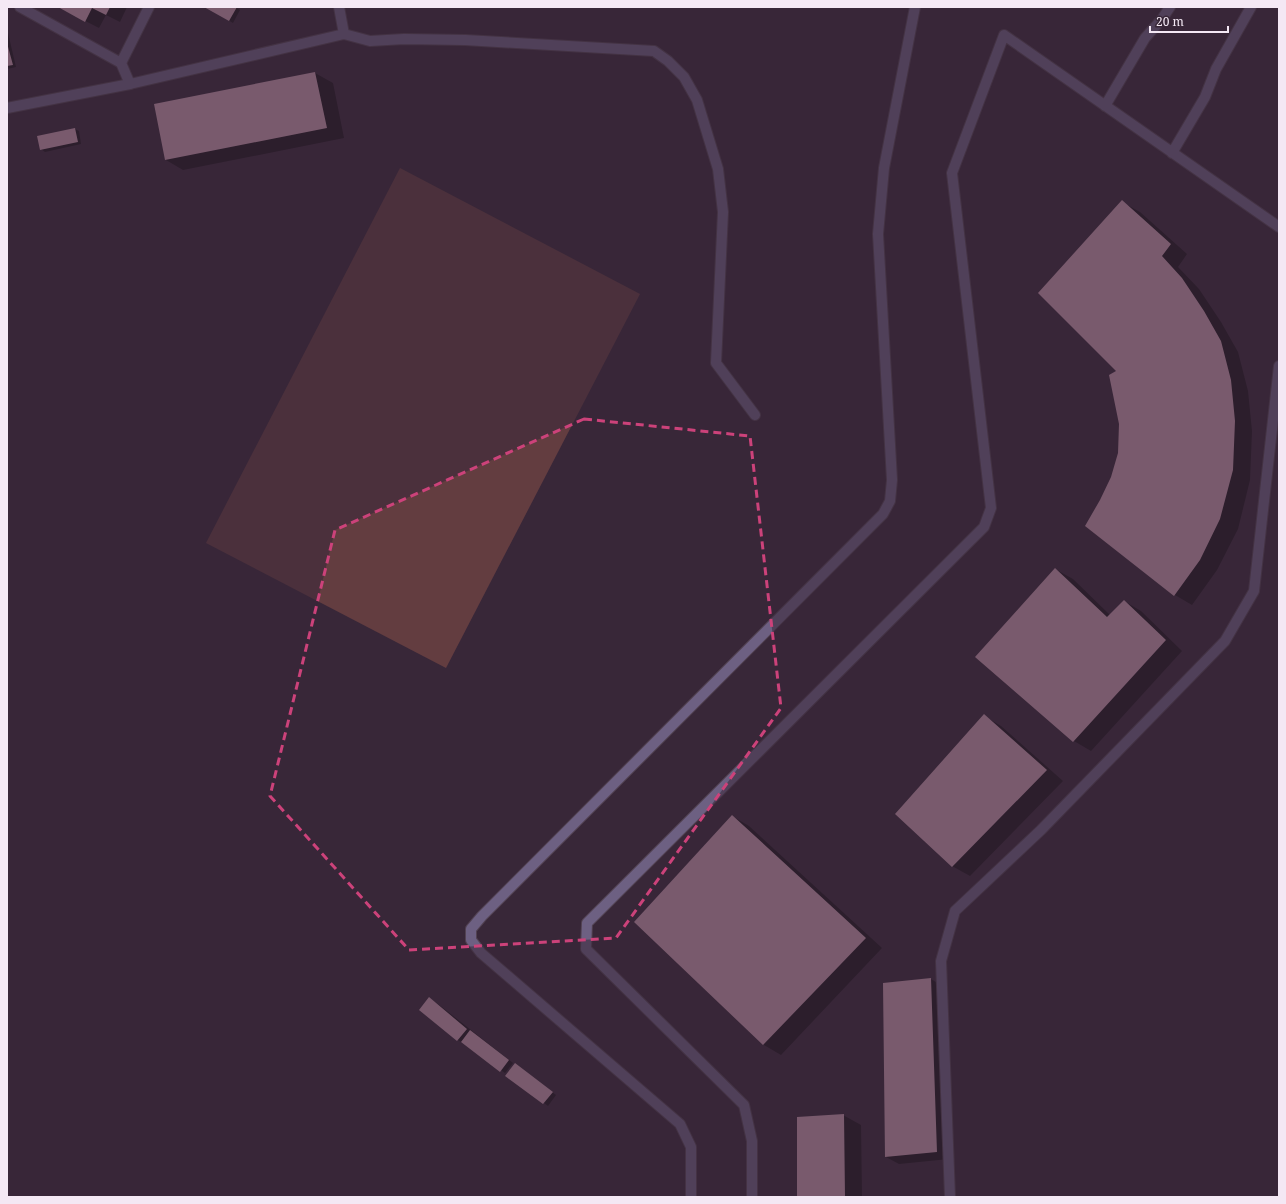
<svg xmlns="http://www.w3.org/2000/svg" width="1286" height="1204" font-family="'Noto Serif',serif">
  <rect width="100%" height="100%" fill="#382738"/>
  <path fill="#633d40" d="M400 168 640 294 446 668 206 543Z"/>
  <path fill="#0007" d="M58 7H127L120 22 106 15 99 28Z
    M206 7H235L240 10 233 23Z
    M7 32 8 33 16 67 7 69Z
    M315 73 333 83 344 138 183 170 166 160 155 105Z
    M75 129 79 131 81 144 45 152 41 149Z
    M1122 202 1140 212 1187 254 1178 267 1199 289 1221 322 1238 352 1248 391 1252 431 1250 480 1238 529 1217 570 1192 605 1175 595 1086 526 1101 500 1112 478 1119 453 1120 424 1117 371Z
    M1055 569 1073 579 1110 615 1124 601 1141 611 1182 651 1091 751 1074 741Z
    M984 716 1001 726 1063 781 970 876 952 866Z
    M732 816 749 826 882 948 781 1055 764 1045 635 922Z
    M931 979 944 987 949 1159 899 1164 886 1157Z
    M429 999 438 1004 513 1063 505 1073 466 1045 458 1040Z
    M519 1067 556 1095 548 1106 507 1075Z
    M843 1115 861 1125 862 1197H798Z"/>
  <path fill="#c799ad" d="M58 7H110L106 15 92 8 85 22Z
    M204 7H237L229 21Z
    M7 43 13 65 7 66Z
    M315 72 327 128 165 160 154 104Z
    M75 128 78 142 40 150 37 136Z
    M1122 200 1171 244 1162 256 1182 278 1204 311 1221 341 1231 380 1235 421 1233 470 1220 519 1200 560 1174 596 1085 526 1100 500 1111 477 1118 453 1119 424 1109 375 1116 371 1038 293Z
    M1055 568 1107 617 1124 600 1166 640 1073 742 975 657Z
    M984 714 1047 770 952 867 895 814Z
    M732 815 866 938 763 1045 634 922Z
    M931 978 937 1152 885 1157 883 983Z
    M429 997 467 1029 457 1041 419 1010Z
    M470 1030 509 1060 500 1072 461 1042Z
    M515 1063 553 1092 543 1104 505 1076Z
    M844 1114 845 1197H797V1117Z"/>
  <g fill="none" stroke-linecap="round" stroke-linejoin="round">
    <g stroke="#524252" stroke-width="12">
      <path id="service" d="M344 34 370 41 404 39 465 40 654 51 668 61 684 77 697 100 718 169 723 212 716 363 755 415
        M1105 106 1145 38 1162 19 1170 7
        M7 108 130 84 344 34 339 7
        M1172 153 1205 97 1216 69 1251 7
        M691 1197V1147L680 1124 481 953 471 940V929L482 916 883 514 890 501 892 480 878 234 884 168 915 7
        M752 1197V1141L744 1105 586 949 587 923 984 527 991 508 952 173 1004 35 1279 227
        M950 1197 941 961 955 911 1041 830 1225 641 1254 591 1279 366"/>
    </g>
    <g stroke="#524252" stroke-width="12">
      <path id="minor" d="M20 7 121 63 130 84
        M121 63 149 7"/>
    </g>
    <use href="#service" stroke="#6d6082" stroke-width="10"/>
    <use href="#minor" stroke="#6d6082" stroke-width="10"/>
  </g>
  <path d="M0 0H1286V1204H0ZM584 419 750 436 781 708 616 938 409 950 270 796 335 530Z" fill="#382738" fill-opacity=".55" fill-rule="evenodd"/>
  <path fill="none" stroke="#cc427a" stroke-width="3" stroke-dasharray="8 5" stroke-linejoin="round" d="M584 419 750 436 781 708 616 938 409 950 270 796 335 530Z"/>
  <rect width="1286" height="1204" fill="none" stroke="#f4e8f4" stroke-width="16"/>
  <path d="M1150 26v6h78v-6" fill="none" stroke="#f4e8f4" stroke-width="2"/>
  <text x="1156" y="26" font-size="12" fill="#f4e8f4" stroke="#382738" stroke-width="3" paint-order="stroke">20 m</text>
</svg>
